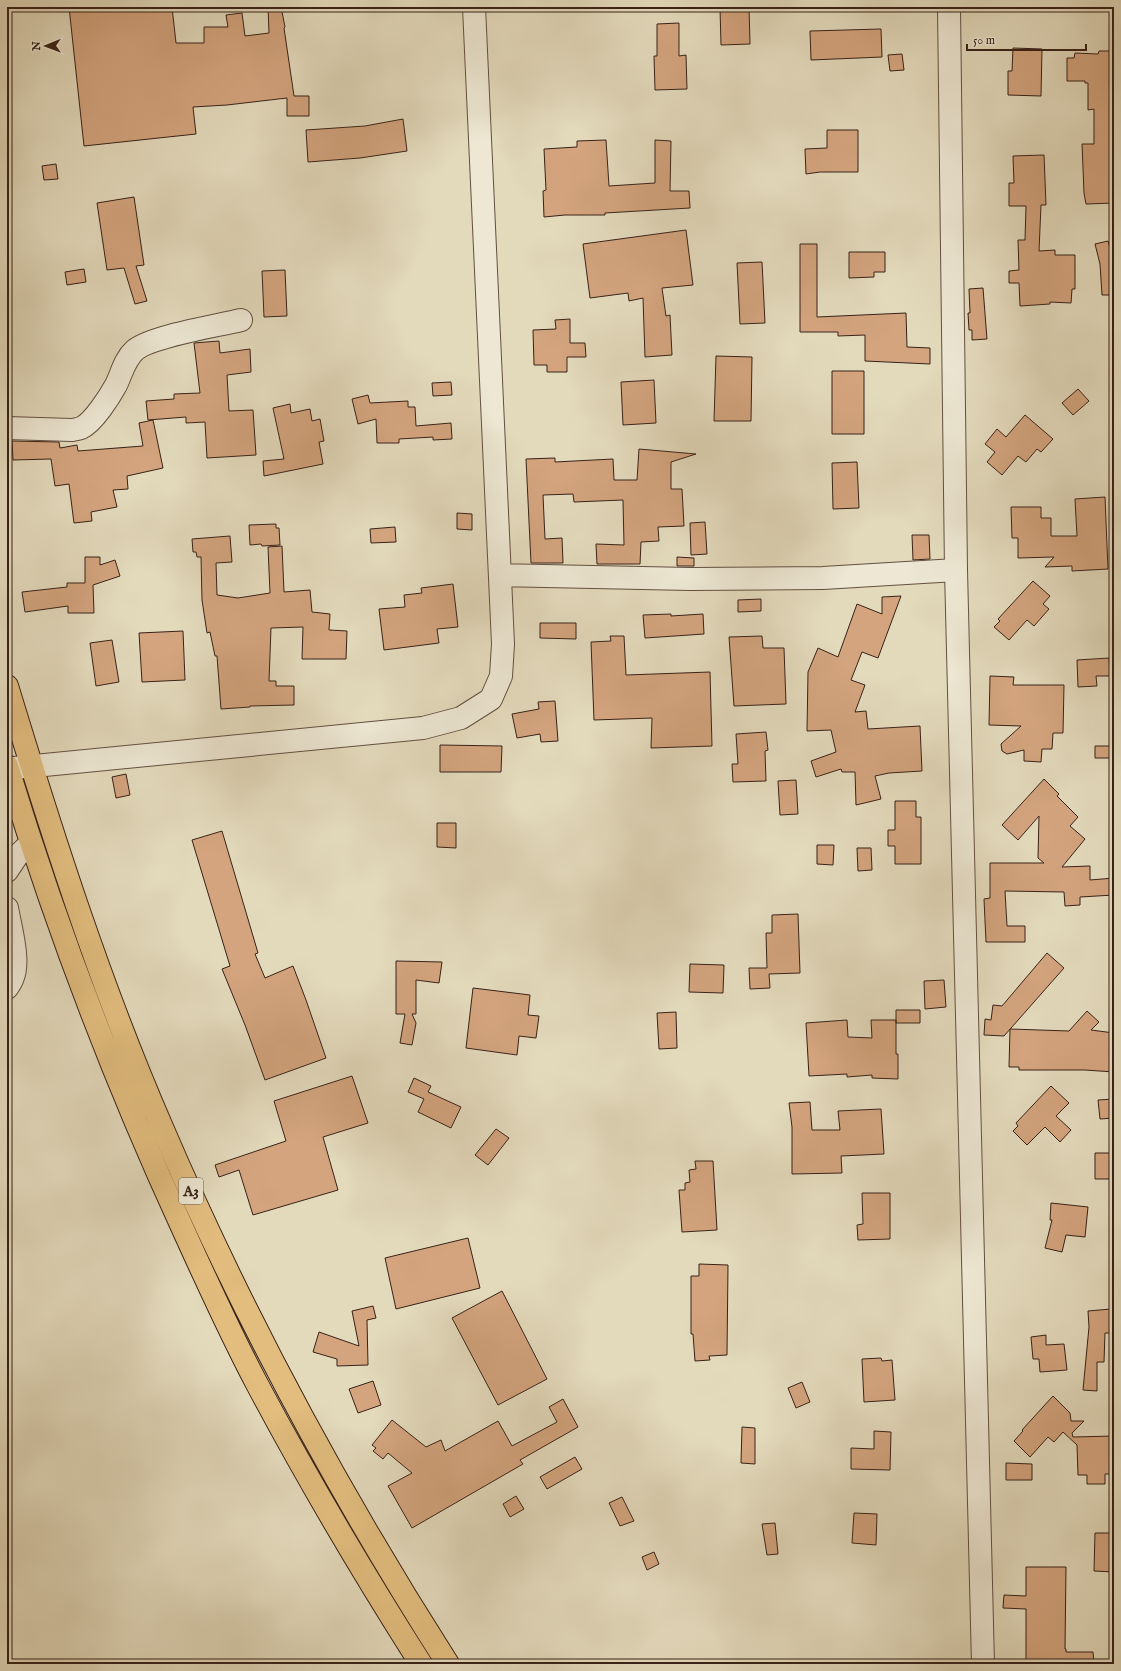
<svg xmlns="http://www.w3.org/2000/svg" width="1121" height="1671" font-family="'IM FELL English',serif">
  <rect width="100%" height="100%" fill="#e3dabc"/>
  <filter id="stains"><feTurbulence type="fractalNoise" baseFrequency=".005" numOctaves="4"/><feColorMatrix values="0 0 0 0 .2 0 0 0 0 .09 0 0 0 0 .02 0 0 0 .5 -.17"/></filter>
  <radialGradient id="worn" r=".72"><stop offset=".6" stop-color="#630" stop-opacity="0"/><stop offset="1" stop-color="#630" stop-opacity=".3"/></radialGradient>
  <path fill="#d3a47e" stroke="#382218" d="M69 7H172L176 43H204V27H228L226 15 242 13 245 36 269 33 268 7H281L285 27 284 28 294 96H309V116H287V98L227 105 193 107 196 134 84 146Z
    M749 7 750 44 721 45 720 8Z
    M679 23V56L686 55 687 89 655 90 654 56H657V24Z
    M881 29 882 57 811 60 810 31Z
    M1013 48 1042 49 1041 96 1008 95V71H1012Z
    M1099 51H1114V203L1086 204 1084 193 1082 144H1094V109L1088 110V83H1085V81H1067V58H1074L1075 53 1098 54Z
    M902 54 904 70 890 71 888 55Z
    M403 119 407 151 360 158 308 162 306 130 365 126Z
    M827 130H858V172H820L806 174 805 149 827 148Z
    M606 140 609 186 655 183V140L671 141 670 191H689L690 208 605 213V215H565L544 217 543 191 546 190 544 149 577 147V141Z
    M1044 155 1046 205H1041L1039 251 1055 250V255H1075V289H1072L1071 303 1050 302V304L1020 306 1019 283H1009V271L1019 270 1018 240H1025L1026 206H1009V183H1014L1013 156Z
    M56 164 58 179 44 180 42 166Z
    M134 197 144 265 136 266 147 301 135 304 124 268 107 270 97 203Z
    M686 230 693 285 662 288 666 316 670 315 672 355 645 357 643 298 629 301 628 293 590 298 583 244Z
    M1108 241 1114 263V295H1102L1100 264 1095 244Z
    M800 244H817V317L906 313 907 347 930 348V364L865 361V335L838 336V332H800Z
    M849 252H885V272H874V277L849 278Z
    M762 262 765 323 740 324 737 263Z
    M84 269 86 282 67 285 65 272Z
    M285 270 287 316 264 317 262 271Z
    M983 288 987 339 972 340V330H969L968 313H970L969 289Z
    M570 319V343H585L586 357H567V372H547V365H534L533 330 556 329 555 320Z
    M219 341 220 353 250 349 251 372 227 375 229 411 253 410 256 455 207 458 205 422 186 423V417L148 420 146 401 174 399V394L200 393 194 343Z
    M716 356 752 357 751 421H714Z
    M832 371H864V434H832Z
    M654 380 656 423 623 425 621 382Z
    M451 382 452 395 433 396 432 383Z
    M1078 389 1089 401 1073 415 1062 403Z
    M368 395 370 403 408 401V407H415L416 426 451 423 452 439 433 440V437L399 439V443H377L376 419 358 424 352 399Z
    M290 404 291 413 310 409 312 421 320 419 324 441 319 442 323 464 264 476 263 461 284 459 273 408Z
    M1025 415 1053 439 1041 452 1037 449 1026 462 1018 456 1002 475 987 462 995 452 985 444 997 429 1006 437Z
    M153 420 163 468 127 476 128 489 113 490 117 507 91 512 92 521 74 523 69 484 55 486 51 459 13 460 12 441 59 442 60 448 77 445 78 451 143 446 139 423Z
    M639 449 696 454 671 462V489H682L684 526 658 527 659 541 641 542 640 564H597L596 544 624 545 623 500 574 502 573 494 543 495 545 539 562 538 563 563H531L526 459 555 458V462L613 459 614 480H637Z
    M857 462 859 508 833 509 832 463Z
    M1105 497 1108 569 1072 571V566L1045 567 1054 557 1018 558V538H1012L1011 507H1041V518H1051V536H1077L1075 499Z
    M457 513 472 514V530L457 529Z
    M705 522 707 554 691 555 690 523Z
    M276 524V528H279L280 545 262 546 261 544 250 545 249 525Z
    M395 527 396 542 371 543 370 529Z
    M912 535H929L930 559 913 560Z
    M230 536 232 562 216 563 217 595 238 598 270 593 268 547 282 546 284 592 310 590 312 612 330 614 329 630 347 631 346 659H302L303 627 271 628 269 681H276V686H294V705L250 706V707L221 709 217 656H215L210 632 207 633 202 600 201 557H197L196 552H193L192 539Z
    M85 557H100V565L115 560 120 576 93 585 94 613H68V606L25 612 22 592 67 587V583H85Z
    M677 557 694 558V566H677Z
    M1033 581 1050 596 1043 604 1049 609 1034 626 1027 620 1009 640 994 627 1000 621 998 619Z
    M453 584 458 627 437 629 439 643 384 650 379 609 405 607 404 595 422 593 421 588Z
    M901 596 878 658 862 652 851 680 865 685 855 712 866 711 868 729 920 726 922 771 889 773 875 776 881 799 856 805 855 772H842L841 769 816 777 811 761 836 752 831 730 807 731 808 672 818 648 838 657 857 604 882 614V597Z
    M761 599V611L738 612V600Z
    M671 614V616L703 614 704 634 645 638 643 615Z
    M540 623H576V639L540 638Z
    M183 631 185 680 142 682 139 633Z
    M610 636H624L626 675 710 672 712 746 651 748 652 718 594 720 591 642 611 641Z
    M762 636 763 648H784L786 704 734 706 729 637Z
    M112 640 119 682 96 686 90 643Z
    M1109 658 1110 676H1096L1097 686 1078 687 1077 660Z
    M990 676 1014 677 1013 685H1064L1063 733H1053L1052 749H1042L1041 762 1024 761V750L1007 754 1002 751 1001 744 1021 726 989 725Z
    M555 701 558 741 541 742 540 734 517 738 512 714 539 709 538 702Z
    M766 732 768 750 765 751 766 781 733 782 732 764H738L736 734Z
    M440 745 502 746 501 772H440Z
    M1095 746H1114V758H1095Z
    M126 774 130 795 116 798 112 777Z
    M1044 779 1059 794 1057 796 1078 817 1070 826 1085 839 1062 867 1090 866V880L1114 878V895L1080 897V905L1065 906 1064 892 1005 891 1007 926H1025V942H986L984 899 990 898V863H1044L1038 858 1039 816 1018 840 1002 825Z
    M796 780 798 814 780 815 778 781Z
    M895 801H916V817H921V864H895V846H888V830H895Z
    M437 823H456V848L437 847Z
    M222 831 258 953 255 954 265 978 293 966 306 1000 326 1058 265 1080 245 1025 222 969 230 966 192 840Z
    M817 845H834L833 865 817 864Z
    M857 848H871L872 870 858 871Z
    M798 914 800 973 769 974 770 988 750 989 749 968H767L766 933H772V915Z
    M1047 953 1064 968 1004 1036 984 1035 985 1019 991 1020 993 1005 1002 1006Z
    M396 961 442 962 439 983 416 980V1014H412L416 1023 412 1045 400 1043 405 1014H396Z
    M690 964 724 965 723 993 689 992Z
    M944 980 946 1007 925 1009 924 981Z
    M473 988 530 995 528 1015 539 1016 536 1038 519 1036 517 1055 466 1048Z
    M896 1010H920V1023H896Z
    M1087 1011 1099 1022 1091 1030 1114 1033V1072L1085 1070H1019V1067H1009L1010 1029 1069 1031Z
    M676 1012 677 1048 659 1049 657 1013Z
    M847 1020 848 1037 872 1038 871 1020H896V1054H898V1079L872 1078V1075L847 1077V1074L809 1076 806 1023Z
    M352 1076 368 1123 323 1137 338 1190 253 1215 239 1170 219 1177 215 1165 286 1141 274 1101Z
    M414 1078 431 1086 428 1092 461 1107 451 1128 418 1112 424 1099 408 1092Z
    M1051 1086 1069 1103 1056 1116 1071 1130 1060 1142 1045 1127 1027 1145 1013 1131 1018 1126 1016 1123Z
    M1114 1099V1118L1100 1119 1098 1100Z
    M810 1102 812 1130H840L838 1111 881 1109 884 1154 841 1156 842 1173 792 1174V1127L789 1103Z
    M496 1129 509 1138 488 1165 475 1155Z
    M1095 1153H1114V1179H1095Z
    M695 1161H713L717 1230 682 1232 679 1190H685V1183L690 1182 689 1170 696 1169Z
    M862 1193H890V1239L858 1240 857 1225 863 1224Z
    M1051 1203 1088 1207 1085 1237 1066 1235 1062 1252 1045 1248 1052 1220H1050Z
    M468 1238 480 1288 396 1309 385 1258Z
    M699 1264 728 1265 727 1355 709 1356 710 1360 695 1361 693 1334H691V1276H699Z
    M502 1291 547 1379 498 1405 452 1318Z
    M373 1306 376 1318 367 1320 368 1365 337 1366V1359L313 1352 319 1332 359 1346 352 1311Z
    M1111 1309 1112 1333H1105L1104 1362H1097V1391L1083 1390 1089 1327 1088 1311Z
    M1046 1335V1345L1064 1344 1067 1370 1040 1372 1039 1359H1033L1031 1337Z
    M881 1358 882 1361 892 1360 895 1400 864 1402 862 1359Z
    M373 1381 381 1405 358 1413 349 1389Z
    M802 1382 810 1402 796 1408 788 1388Z
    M1053 1396 1070 1413 1071 1421H1084L1072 1433 1073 1437 1114 1436V1474H1105V1484H1087V1475H1078L1077 1445 1063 1432 1054 1442 1048 1437 1030 1457 1014 1441 1023 1431 1022 1430Z
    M563 1399 578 1427 520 1460 523 1464 412 1528 388 1486 412 1473 388 1453 383 1459 373 1451 376 1448 372 1445 392 1420 426 1447 441 1440 445 1451 498 1421 512 1446 557 1422 549 1407Z
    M742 1427 755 1428V1464L741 1463Z
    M874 1431 891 1432 890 1470 851 1469V1448L874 1449Z
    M575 1457 582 1469 547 1489 540 1477Z
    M1006 1463 1032 1464V1480H1006Z
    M516 1496 524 1509 510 1517 503 1504Z
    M622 1497 634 1521 620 1526 609 1503Z
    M854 1513 877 1514 876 1545 852 1543Z
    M775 1523 778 1554 767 1555 762 1524Z
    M1095 1533H1114V1572L1094 1571Z
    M654 1552 659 1564 647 1570 642 1557Z
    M1026 1567H1066L1065 1649H1066V1652H1093L1094 1664H1026V1609L1003 1608 1004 1595 1026 1596Z"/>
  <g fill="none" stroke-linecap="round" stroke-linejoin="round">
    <g stroke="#635041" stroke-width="24">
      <path id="minor" d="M949 7 956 570 983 1664
        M7 428 72 430C75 429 79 429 81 428 93 423 110 396 116 385 122 373 124 360 135 350 152 336 217 326 241 320
        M500 575 690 579 823 578 956 570
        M14 768 423 728 461 718 491 699 501 676 503 644 474 7
        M7 871 17 856 31 843
        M7 908C10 925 20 961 13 977 12 981 9 985 7 988"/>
    </g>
    <g stroke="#382218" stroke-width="24">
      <path id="highway" d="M7 686C52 834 99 982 161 1125 241 1312 338 1492 448 1664
        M7 766C55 924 113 1077 182 1227 206 1280 230 1333 257 1384 308 1480 363 1573 421 1664"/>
    </g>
    <use href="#minor" stroke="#ede7d3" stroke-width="22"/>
    <use href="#highway" stroke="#e2bd7e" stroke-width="22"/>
  </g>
  <g text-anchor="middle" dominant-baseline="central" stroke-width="3" stroke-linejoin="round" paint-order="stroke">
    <rect fill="#ede7d3" stroke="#6e5d50" stroke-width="1" x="179" y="1178" width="24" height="26" rx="3"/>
    <g font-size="15" font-weight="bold" fill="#382218">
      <text x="191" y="1191">A3</text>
    </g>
  </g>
  <rect width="1121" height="1671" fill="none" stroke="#e3dabc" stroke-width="24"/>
  <rect x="8" y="8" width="1105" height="1655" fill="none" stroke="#382218" stroke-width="2"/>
  <rect x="12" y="12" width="1097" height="1647" fill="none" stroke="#382218"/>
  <g transform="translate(46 46) rotate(269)" stroke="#ede7d3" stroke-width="3" paint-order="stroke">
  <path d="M0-3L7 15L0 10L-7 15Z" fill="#382218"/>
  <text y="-6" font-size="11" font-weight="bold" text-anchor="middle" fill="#382218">N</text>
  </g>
  <path d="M967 44v6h119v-6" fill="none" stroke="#382218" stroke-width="2"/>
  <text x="973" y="44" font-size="12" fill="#382218" stroke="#ede7d3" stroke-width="3" paint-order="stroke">50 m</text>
  <rect width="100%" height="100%" filter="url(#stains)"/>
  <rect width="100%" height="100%" fill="url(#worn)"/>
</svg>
